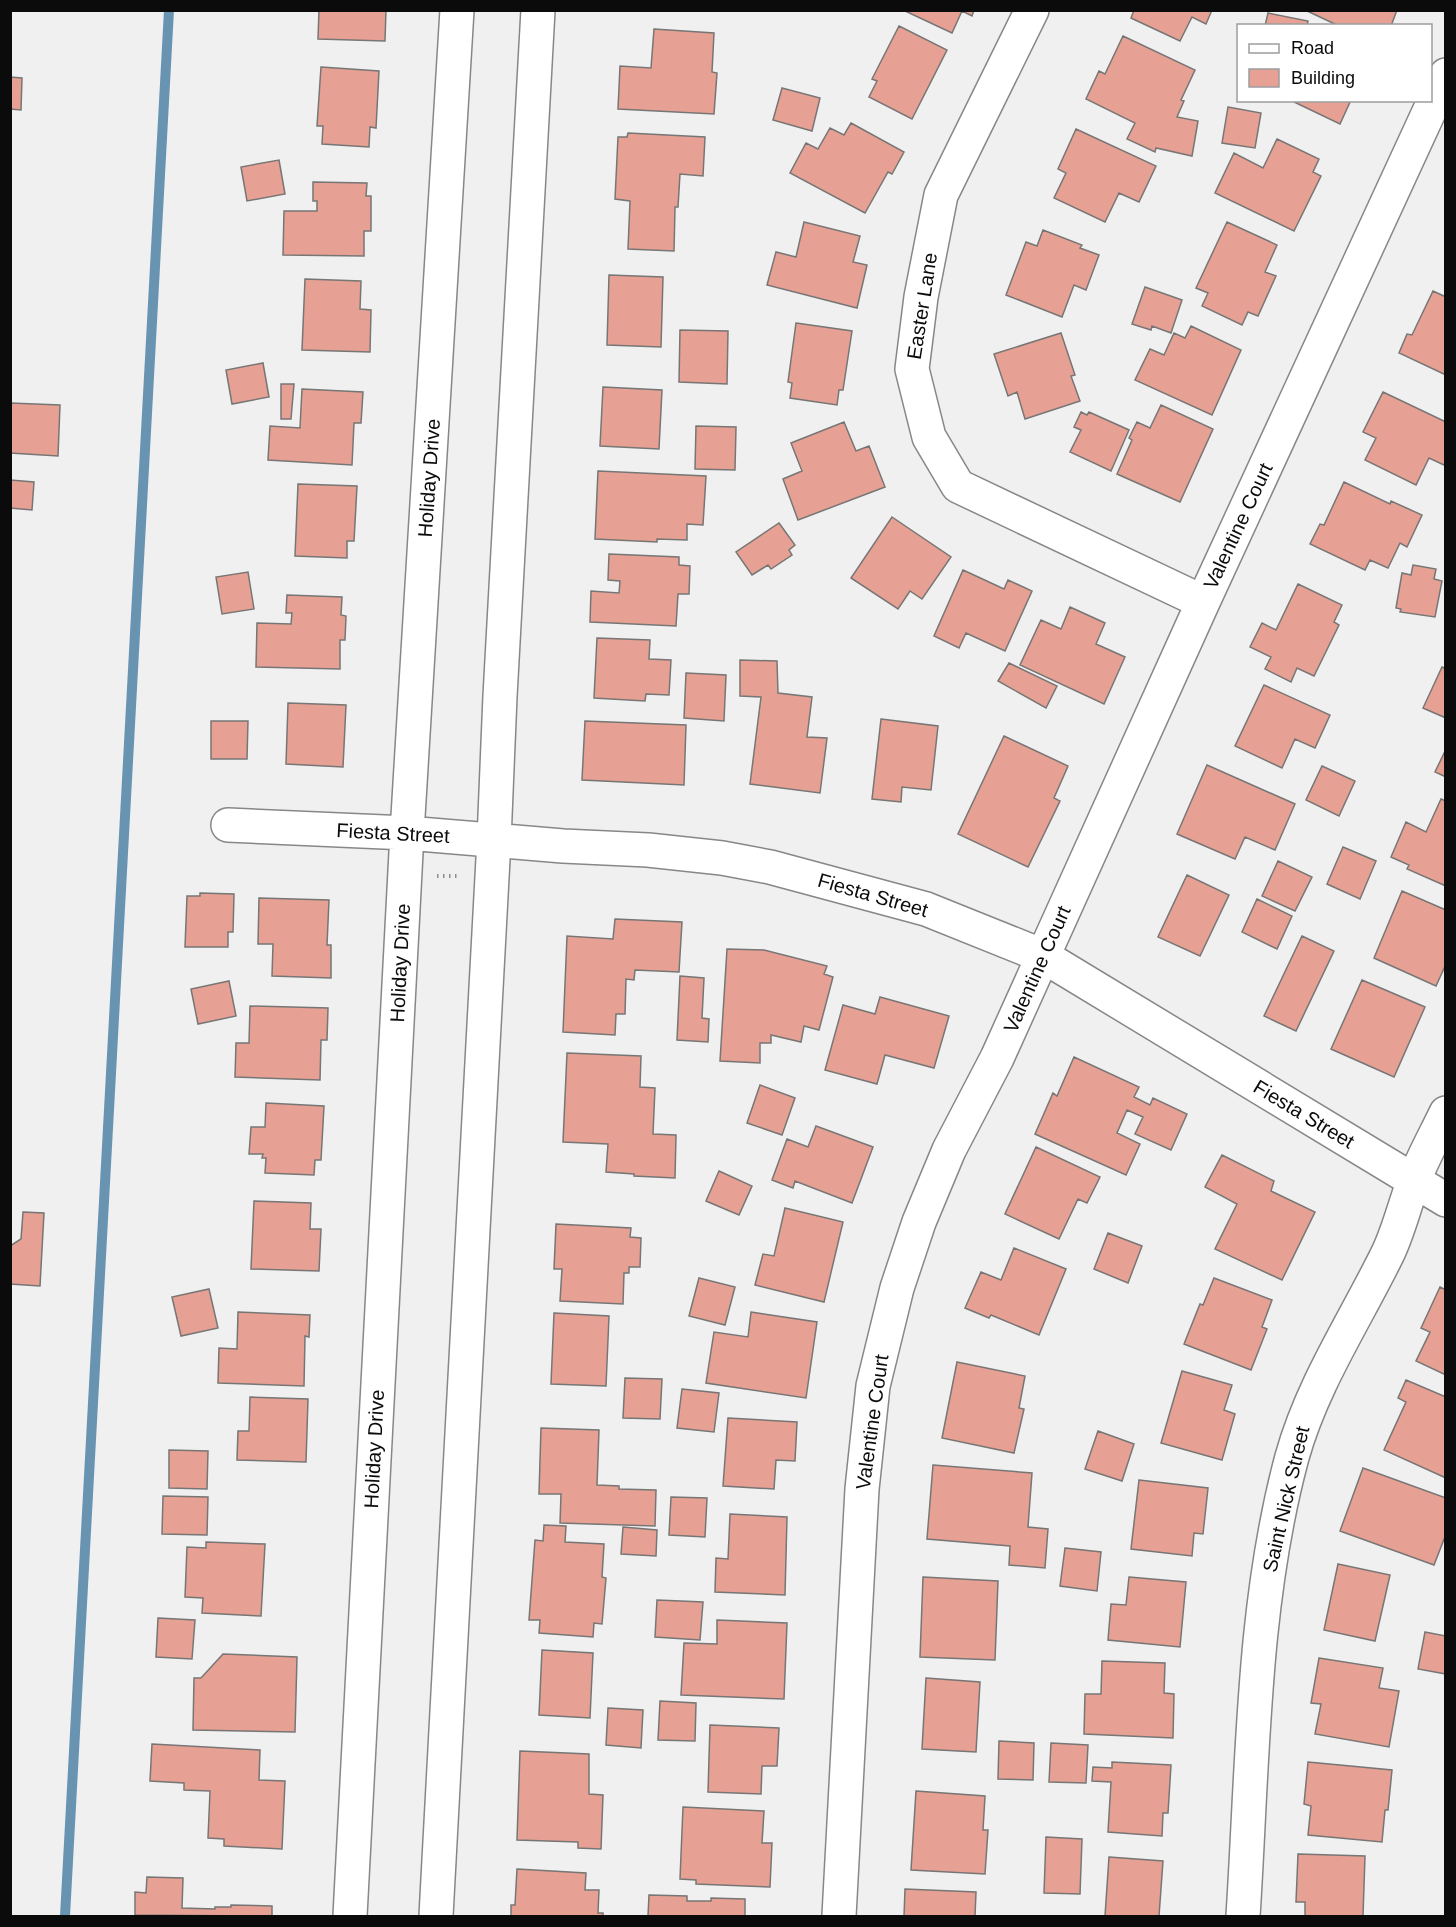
<svg xmlns="http://www.w3.org/2000/svg" width="1456" height="1927" font-family="Arial,sans-serif">
  <rect width="100%" height="100%" fill="#f0f0f1"/>
  <g fill="none" stroke-linecap="round" stroke-linejoin="round">
    <path stroke="#6994b1" stroke-width="10" d="M65 1916 169 10"/>
  </g>
  <path fill="#e7a194" stroke="#777675" stroke-width="1.5" d="M319 10H386L385 41 318 39Z
    M903 10H974L972 16 962 11 952 33Z
    M1134 10H1212L1206 24 1192 17 1180 41 1131 18Z
    M1305 10H1397L1391 26H1339Z
    M1268 13 1308 21 1307 26H1265Z
    M899 26 947 50 912 119 869 97 877 81 872 79Z
    M654 29 714 33 712 72 717 73 714 114 618 109 620 66 651 68Z
    M1123 36 1195 70 1181 100 1184 101 1177 117 1198 121 1192 156 1156 148 1155 152 1127 139 1135 123 1086 99 1099 71 1105 74Z
    M321 67 379 71 376 128 370 127 369 147 322 144 323 126H317Z
    M10 77 22 78 21 110 10 109Z
    M782 88 820 98 812 131 773 120Z
    M1290 100H1351L1340 124Z
    M1228 107 1261 113 1255 148 1222 143Z
    M851 123 904 152 892 174 888 172 865 213 790 173 806 143 818 149 830 128 844 135Z
    M1076 129 1156 166 1139 202 1119 193 1105 222 1054 198 1066 173 1058 169Z
    M628 133 705 137 703 176 680 174 678 207H675L674 251 628 249 630 201 615 199 618 137H627Z
    M1277 139 1319 159 1313 172 1321 176 1294 231 1215 193 1234 153 1263 168Z
    M279 160 285 194 247 201 241 167Z
    M313 182 367 183 366 196H371V231H364V256L283 255 284 211H317V201H313Z
    M804 222 860 236 853 262 867 265 857 308 767 285 776 252 796 257Z
    M1227 222 1277 245 1265 272 1276 276 1258 316 1248 312 1242 325 1202 306 1208 293 1196 288Z
    M1043 230 1082 245 1080 248 1099 255 1086 290 1074 285 1062 317 1006 295 1026 242 1037 246Z
    M609 275 663 277 661 347 607 345Z
    M305 279 361 281 360 309 371 310 370 352 302 350Z
    M1145 287 1182 300 1171 333 1152 326 1151 330 1132 324Z
    M1433 291 1446 297V375L1399 353 1407 334 1412 335Z
    M796 323 852 331 843 390H839L837 405 790 398 792 383 788 382Z
    M1191 326 1241 350 1212 415 1135 380 1150 349 1164 355 1174 333 1185 338Z
    M680 330 728 331 727 384 679 382Z
    M1061 333 1075 375 1071 376 1080 401 1025 419 1017 392 1008 396 994 354Z
    M263 363 269 397 232 404 226 370Z
    M281 384H294L291 419H281Z
    M603 387 662 390 659 449 600 446Z
    M302 389 363 392 361 423H354L352 465 268 460 270 426 300 428Z
    M1383 392 1446 422V462L1444 465 1429 458 1416 485 1365 460 1376 438 1363 432Z
    M10 403 60 405 58 456 10 453Z
    M1161 405 1213 429 1180 502 1117 474 1132 440 1129 438 1137 422 1150 428Z
    M1081 412 1087 415 1089 412 1129 430 1111 471 1070 452 1081 430 1074 427Z
    M844 422 856 451 869 446 885 487 798 520 783 479 802 471 791 443Z
    M696 426 736 427 735 470 695 469Z
    M598 471 706 476 703 525 687 524V540L657 539V542L595 539Z
    M10 480 34 482 32 510 10 508Z
    M1344 482 1390 504 1391 501 1422 515 1407 547 1400 543 1388 568 1370 560 1365 570 1310 544 1320 524 1324 525Z
    M298 484 357 486 354 541H347V558L295 556Z
    M892 517 951 557 922 599 910 591 898 609 851 578Z
    M779 523 795 545 789 550 792 555 771 569 768 565 752 575 736 552Z
    M609 554 679 557V565L690 566 689 594H678L676 626 590 622 591 591 619 593 620 581 608 580Z
    M1413 565 1436 569 1434 579 1442 581 1435 617 1400 612 1401 609 1396 608 1402 573 1411 575Z
    M963 570 1004 589 1008 580 1032 591 1005 651 966 633 959 648 934 636Z
    M248 572 254 609 222 614 216 577Z
    M1298 584 1342 605 1334 622 1339 625 1314 676 1297 668 1291 682 1265 669 1271 657 1250 647 1262 623 1276 630Z
    M287 595 342 597 341 615 346 616 345 640H340V669L256 667 257 623 291 624 292 613H286Z
    M1070 607 1105 623 1096 644 1125 657 1104 704 1020 665 1041 620 1061 629Z
    M597 638 650 640 649 659 671 660 669 695 646 694 645 701 594 698Z
    M740 660 777 661 778 693 812 697 807 737 827 738 820 793 750 784 761 697 740 696Z
    M1009 663 1057 686 1046 708 998 681Z
    M1442 667 1446 669V718L1423 708Z
    M686 673 726 675 724 721 684 718Z
    M1264 685 1330 715 1315 748 1295 739 1282 768 1235 746Z
    M288 703 346 705 343 767 286 764Z
    M881 719 938 726 931 790 902 787 901 802 872 799Z
    M211 721H248L247 759H211Z
    M585 721 686 725 684 785 582 780Z
    M1004 736 1068 766 1054 798 1060 801 1028 867 958 834Z
    M1446 749V777L1435 772Z
    M1207 765 1295 804 1275 850 1245 837 1235 859 1177 834Z
    M1322 766 1355 781 1339 816 1306 800Z
    M1441 799 1446 801V886L1407 869 1409 865 1391 857 1406 822 1426 832Z
    M1343 847 1376 861 1360 899 1327 884Z
    M1278 861 1312 877 1295 911 1262 896Z
    M1187 875 1229 895 1200 956 1158 937Z
    M1402 891 1446 910V964L1436 986 1374 958Z
    M200 893 234 894 233 932H228V947H185L187 896H200Z
    M259 898 329 900 327 945H331V978L272 976 273 944H258Z
    M1257 899 1292 916 1277 949 1242 932Z
    M615 919 682 922 679 972 635 970 634 980 626 979 625 1014H616L615 1035 563 1032 567 936 613 939Z
    M1302 936 1334 951 1296 1031 1264 1016Z
    M727 949 764 950 827 966 824 974 833 977 819 1030 804 1026 801 1042 771 1035V1043H760V1063L720 1061Z
    M680 976 704 978 702 1018 709 1019 708 1042 677 1040Z
    M1362 980 1425 1007 1394 1077 1331 1049Z
    M229 981 236 1016 198 1024 191 989Z
    M880 997 949 1016 934 1068 885 1055 877 1084 825 1070 843 1005 875 1014Z
    M250 1006 328 1008 327 1040H321L320 1080 235 1077 236 1043H249Z
    M567 1053 641 1056 640 1087 655 1088 653 1134 676 1135 675 1178 634 1176V1174L606 1172 608 1144 563 1142Z
    M1074 1057 1139 1087 1134 1097 1150 1105 1153 1098 1187 1114 1171 1150 1135 1134 1143 1117 1127 1110 1117 1133 1140 1144 1126 1175 1035 1134 1053 1093 1057 1096Z
    M760 1085 795 1098 782 1135 747 1123Z
    M266 1103 324 1106 321 1160H315L314 1175 265 1173 266 1158H262L263 1154H249L251 1127H265Z
    M816 1126 873 1147 852 1203 795 1181 793 1188 772 1180 787 1139 808 1147Z
    M1036 1147 1100 1177 1087 1203 1078 1199 1059 1239 1005 1214Z
    M1222 1155 1274 1181 1271 1191 1315 1212 1282 1280 1215 1249 1237 1204 1205 1187Z
    M719 1171 752 1186 739 1215 706 1201Z
    M254 1201 311 1203 310 1229H321L319 1271 251 1269Z
    M785 1208 843 1222 824 1302 755 1285 763 1254 774 1256Z
    M23 1212 44 1213 40 1286 10 1284V1246L21 1239Z
    M556 1224 631 1228 630 1237 641 1238 640 1267H629V1273H624L623 1304 560 1301 562 1269H554Z
    M1108 1233 1142 1246 1128 1283 1094 1269Z
    M1014 1248 1066 1269 1039 1335 991 1315 989 1318 965 1308 981 1272 1001 1280Z
    M699 1278 735 1287 725 1325 689 1316Z
    M1214 1278 1272 1300 1262 1327 1267 1329 1251 1370 1184 1344 1200 1304 1203 1305Z
    M1440 1287 1446 1290V1375L1416 1361 1430 1332 1421 1328Z
    M209 1289 218 1328 181 1336 172 1297Z
    M238 1312 310 1315 309 1337 305 1336 304 1386 218 1383 219 1348 237 1349Z
    M751 1312 817 1322 806 1398 706 1383 714 1332 748 1337Z
    M554 1313 609 1316 606 1386 551 1384Z
    M957 1362 1025 1376 1019 1408 1024 1409 1014 1453 942 1438Z
    M1182 1371 1232 1385 1224 1410 1235 1414 1222 1460 1161 1443Z
    M625 1378 662 1379 660 1419 623 1418Z
    M1406 1380 1446 1397V1478L1384 1450 1406 1402 1398 1398Z
    M682 1389 719 1393 714 1432 677 1428Z
    M250 1397 308 1399 306 1462 237 1460 238 1431H249Z
    M728 1418 797 1422 795 1461 776 1460 774 1489 723 1486Z
    M541 1428 599 1430 597 1485 619 1486V1489L656 1490 655 1526 560 1523 561 1494H539Z
    M1098 1431 1134 1444 1122 1481 1085 1469Z
    M169 1450 208 1451 207 1489 169 1488Z
    M933 1465 1032 1473 1028 1527 1048 1529 1045 1568 1009 1565 1010 1546 927 1539Z
    M1363 1468 1446 1498V1534L1434 1565 1340 1531Z
    M1139 1480 1208 1488 1203 1534 1194 1533 1192 1556 1131 1549Z
    M163 1496 208 1497 207 1535 162 1534Z
    M671 1497 707 1498 705 1537 669 1535Z
    M730 1514 787 1517 785 1595 715 1592 716 1558 728 1559Z
    M544 1525 566 1526 565 1542 604 1544 602 1577 606 1578 602 1624 594 1623 593 1637 539 1633 540 1620H529L535 1540 543 1541Z
    M623 1527 657 1530 656 1556 621 1554Z
    M206 1542 265 1544 261 1616 202 1613 203 1598 185 1597 187 1547 206 1548Z
    M1065 1548 1101 1552 1097 1591 1060 1586Z
    M1338 1564 1390 1575 1375 1641 1324 1630Z
    M923 1577 998 1581 995 1660 920 1657Z
    M1129 1577 1186 1582 1180 1647 1108 1640 1111 1604 1126 1605Z
    M657 1600 703 1602 700 1640 655 1637Z
    M158 1618 195 1620 192 1659 156 1657Z
    M717 1620 787 1623 784 1699 681 1695 684 1643 717 1644Z
    M1425 1632 1446 1636V1674L1418 1669Z
    M542 1650 593 1653 590 1718 539 1715Z
    M223 1654 297 1657 295 1732 193 1730 194 1678H201Z
    M1319 1658 1383 1668 1379 1688 1399 1691 1389 1747 1315 1734 1321 1704 1311 1703Z
    M1102 1661 1165 1663 1164 1693 1174 1694 1173 1738 1084 1734 1085 1694H1101Z
    M926 1678 980 1682 976 1752 922 1749Z
    M660 1701 696 1703 695 1741 658 1740Z
    M608 1708 643 1710 641 1748 606 1745Z
    M710 1725 779 1728 777 1766H762L761 1794 708 1792Z
    M999 1741 1034 1743 1033 1780 998 1779Z
    M1051 1743 1088 1745 1086 1783 1049 1782Z
    M152 1744 260 1750 259 1780 285 1781 282 1849 224 1846V1839L208 1838 210 1791 184 1790V1783L150 1781Z
    M520 1751 589 1754V1794L603 1795 601 1849 578 1848V1842L517 1840Z
    M1112 1762 1171 1765 1168 1813H1163L1162 1836 1108 1832 1111 1782 1092 1781 1093 1767 1112 1768Z
    M1308 1762 1392 1770 1388 1810H1385L1382 1842 1308 1835 1311 1806 1304 1804Z
    M916 1791 985 1796 983 1830H988L985 1874 911 1870Z
    M683 1807 764 1811 762 1843H772L770 1887 696 1884V1880L680 1879Z
    M1046 1837 1082 1839 1080 1894 1044 1893Z
    M1298 1854 1365 1856 1363 1916H1305V1902H1296Z
    M1109 1857 1163 1861 1159 1916H1105Z
    M517 1869 586 1873 585 1890H599L598 1913H603V1916H511V1905H515Z
    M147 1877 183 1878 182 1908 215 1909V1907H231V1905L272 1906V1916L135 1915V1892L146 1893Z
    M905 1889 976 1892 975 1916H904Z
    M649 1895 687 1896V1901H711V1898L745 1899V1916H648Z"/>
  <g fill="none" stroke-linecap="round" stroke-linejoin="round">
    <g stroke="#878788" stroke-width="36">
      <path id="minor" d="M1032 10 941 195 921 297 912 369 929 437 958 486 1203 602
        M228 825 407 833 563 846 648 850 722 858 770 867 926 909 1043 956 1446 1200
        M350 1916 407 833 457 10
        M436 1916 494 840 500 696 538 10
        M839 1916 862 1489 873 1386 897 1288 919 1222 949 1150 997 1058 1203 602 1446 75
        M1243 1916C1253 1763 1252 1605 1292 1457 1312 1385 1354 1322 1387 1255 1398 1233 1404 1207 1413 1183 1422 1159 1435 1136 1446 1113"/>
    </g>
    <path stroke="#8e8e8f" stroke-width="4" stroke-dasharray="1.5 4.5" stroke-linecap="butt" d="M437 876H459"/>
    <use href="#minor" stroke="#fff" stroke-width="33"/>
  </g>
  <g text-anchor="middle" dominant-baseline="central" stroke-width="5" stroke-linejoin="round" paint-order="stroke">
    <g font-size="20" fill="#0b0b0c" stroke="#fff">
      <text transform="translate(922 306) rotate(-81)">Easter Lane</text>
      <text transform="translate(429 478) rotate(-86)">Holiday Drive</text>
      <text transform="translate(1238 526) rotate(-65)">Valentine Court</text>
      <text transform="translate(393 833) rotate(3)">Fiesta Street</text>
      <text transform="translate(873 895) rotate(16)">Fiesta Street</text>
      <text transform="translate(400 963) rotate(-87)">Holiday Drive</text>
      <text transform="translate(1037 969) rotate(-66)">Valentine Court</text>
      <text transform="translate(1304 1114) rotate(31)">Fiesta Street</text>
      <text transform="translate(872 1422) rotate(-82)">Valentine Court</text>
      <text transform="translate(374 1449) rotate(-87)">Holiday Drive</text>
      <text transform="translate(1286 1499) rotate(-77)">Saint Nick Street</text>
    </g>
  </g>
  <rect width="1456" height="1927" fill="none" stroke="#0b0b0c" stroke-width="24"/>
  <rect x="1237" y="24" width="195" height="78" fill="#ffffff" stroke="#9d9d9e" stroke-width="1.5"/>
  <rect x="1249" y="44" width="30" height="9" fill="#ffffff" stroke="#9d9d9e" stroke-width="1.5"/>
  <text x="1291" y="54" font-size="18" fill="#0b0b0c">Road</text>
  <rect x="1249" y="69" width="30" height="18" fill="#e7a194" stroke="#9d9d9e" stroke-width="1.5"/>
  <text x="1291" y="84" font-size="18" fill="#0b0b0c">Building</text>
</svg>
